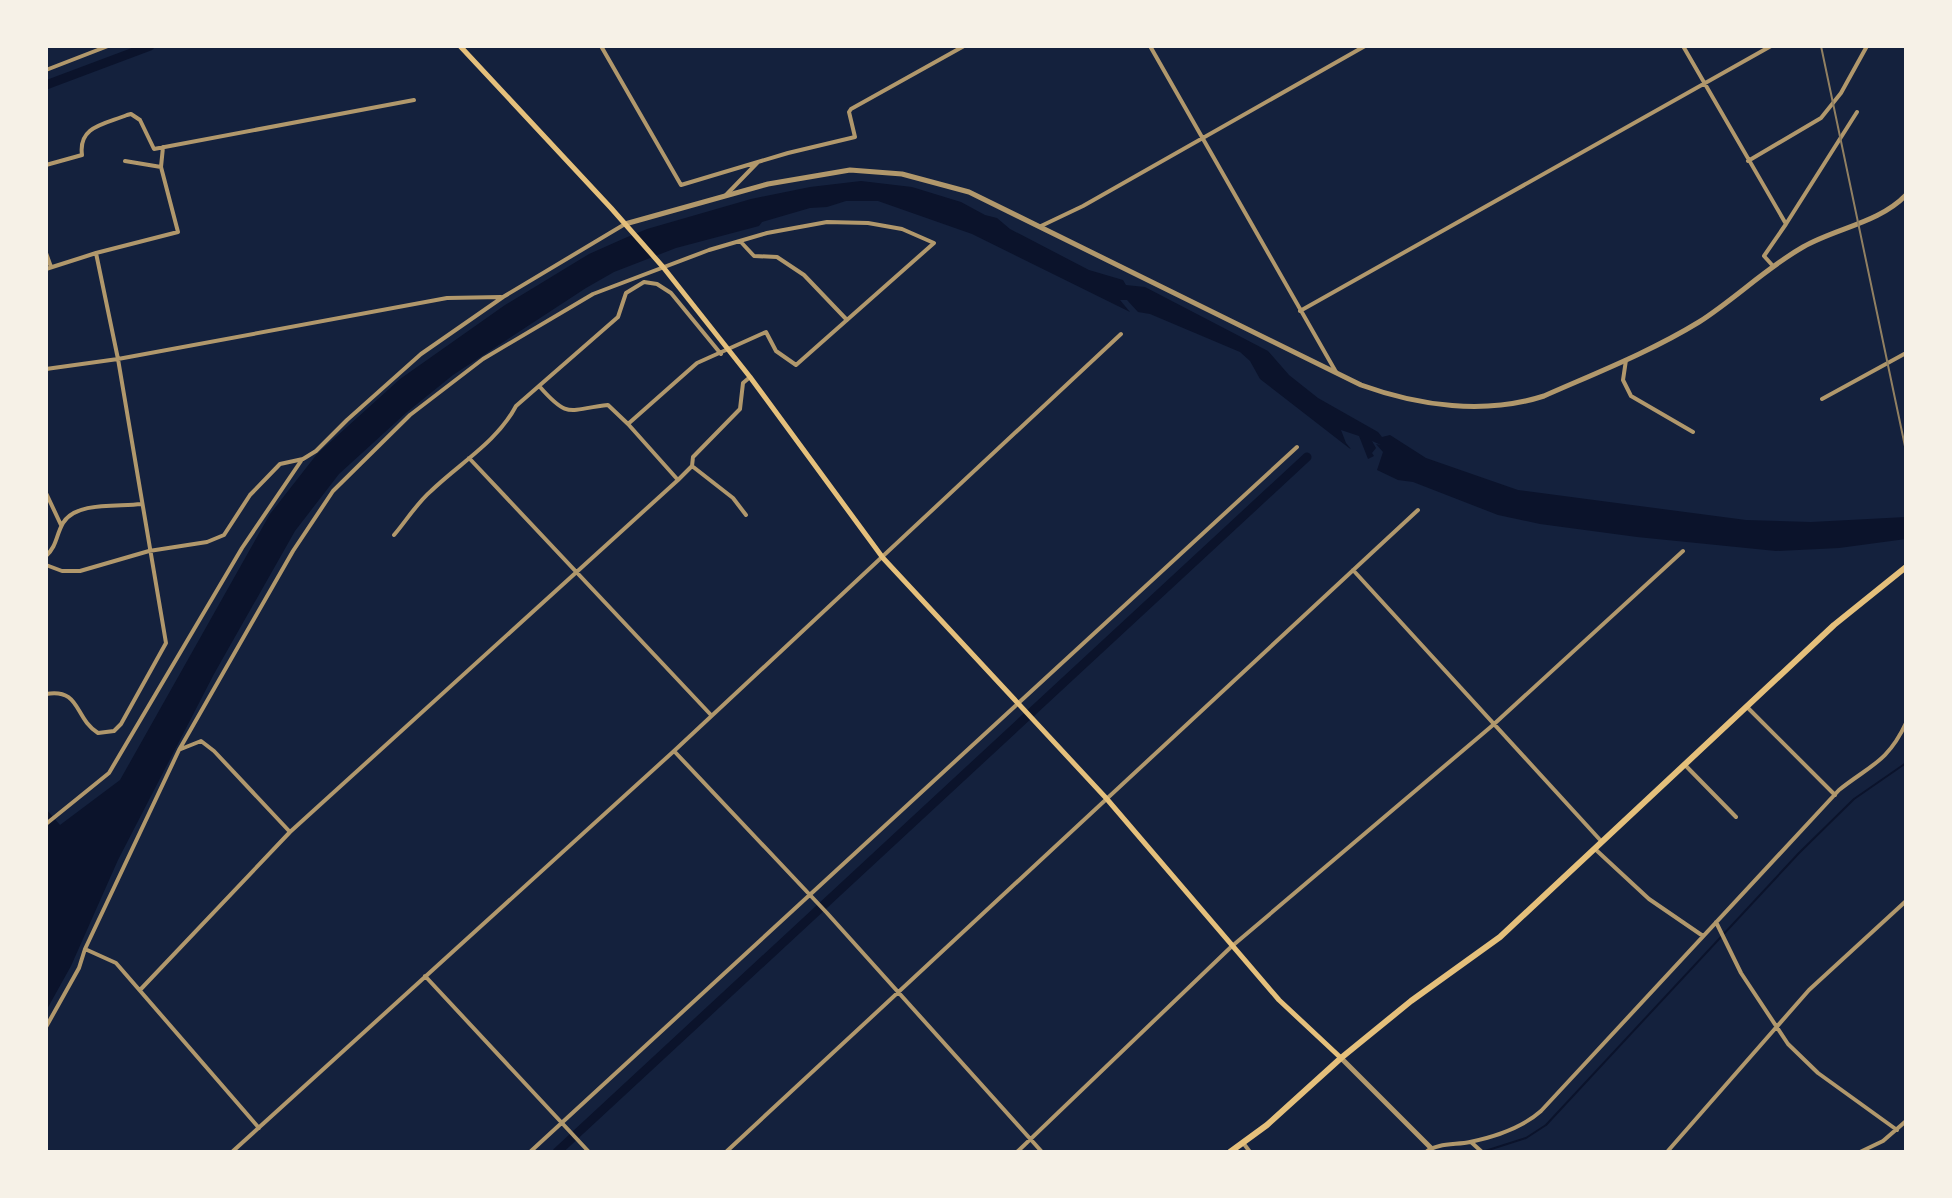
<svg xmlns="http://www.w3.org/2000/svg" width="1952" height="1198" font-family="'Exo 2',sans-serif">
  <rect width="100%" height="100%" fill="#14213d"/>
  <path fill="#0b132b" d="M861 181 912 187 961 202 985 215 997 218 1010 229 1089 270 1123 280 1126 285 1145 287 1268 351 1289 375 1318 398 1378 432 1382 437 1390 435 1426 458 1518 490 1746 520 1811 522 1906 517V539L1839 548 1776 551 1637 537 1540 524 1498 515 1413 482 1398 480 1377 470 1383 452 1376 444 1381 445 1372 441 1376 448 1372 453 1374 456 1368 459 1359 436 1341 430 1346 443 1351 449 1349 448 1260 379 1250 361 1240 352 1150 314 1138 312 1127 300H1120L1130 312 972 234 878 201H846L827 207 810 208 762 222 759 226 676 248 614 272 586 288 453 375 406 413 339 474 295 531 214 674 118 860 71 966 46 1011V809L60 825 120 780 270 514 317 454 400 379 505 305 589 254 625 238 647 229 751 199 810 187Z"/>
  <g fill="none" stroke-linecap="round" stroke-linejoin="round">
    <path stroke="#0b132b" stroke-width="2" d="M1482 1152 1526 1138 1546 1125 1799 853 1854 799 1906 763"/>
    <path stroke="#0b132b" stroke-width="9" d="M46 85 150 46
      M557 1152 1307 457"/>
    <path stroke="#b1986c" stroke-width="4" d="M601 46 681 185 788 153 855 137 849 112 851 109 964 46
      M1150 46 1336 372
      M1683 46 1786 224 1764 256 1773 266
      M46 70 108 46
      M125 161 161 167
      M1748 161 1821 118 1841 93 1867 46
      M46 165 82 155C78 126 105 124 127 115L131 114 140 120 154 149 414 100
      M726 195 758 162
      M1786 224 1857 112
      M1041 226 1083 206 1365 46
      M740 241 754 256 777 257 804 275 847 320
      M46 253 51 267
      M96 253 178 232 161 167 163 147
      M46 269 96 253 118 359 166 643 121 724 114 731 98 733C74 718 81 688 46 694
      M1300 311 1771 46
      M1626 360 1623 380 1631 396 1693 432
      M46 369 118 359 447 298 501 297
      M540 387C569 420 569 409 608 405L628 424
      M1822 399 1906 353
      M469 458 711 715
      M692 466 733 498 746 515
      M678 480 692 466 693 457 740 409 743 383 750 377
      M46 493 61 525
      M394 535C406 521 417 503 431 491 460 463 497 442 516 406L618 317 626 293 644 282 657 284 671 293 721 354
      M46 556C57 546 56 535 63 523 76 501 119 507 141 504
      M46 565 62 571H80L149 551 207 542 224 535 250 495 280 464 303 459 316 451 347 420 421 354 503 297 625 224
      M1353 570 1602 842
      M1747 707 1835 795
      M181 749 201 741 214 751 290 832
      M674 751 827 913 1042 1152
      M1685 765 1736 817
      M46 824 109 773 242 548 301 461
      M1595 849 1649 899 1703 936
      M1716 922 1741 973 1788 1044 1818 1073 1897 1130
      M85 949 116 963 259 1128
      M425 976 589 1152
      M46 1027 79 968 85 949 179 750 293 551 333 491 410 415 483 359 593 294 709 250 767 233 827 222 868 223 902 229 934 243 796 365 776 351 766 332 697 363 628 424 678 480 290 832 140 990
      M1471 1142 1482 1152
      M1244 1144 1250 1152
      M232 1152 674 751 1121 334
      M530 1152 1297 447
      M726 1152 1418 510
      M1017 1152 1231 947 1493 725 1683 551
      M1426 1152C1437 1143 1456 1145 1470 1142 1494 1137 1523 1127 1541 1111L1839 790C1869 766 1888 762 1906 723
      M1667 1152 1809 990 1906 901
      M1860 1152 1883 1141 1906 1121"/>
    <path stroke="#b1986c" stroke-width="5" d="M625 224 768 184 850 170 902 174 969 192 1361 385C1419 406 1485 415 1544 396 1596 373 1650 352 1699 322 1735 299 1766 268 1803 247 1836 228 1879 223 1906 195
      M1341 1058 1431 1148"/>
    <path stroke="#e5c07b" stroke-width="5" d="M460 46 611 208 663 267 750 377 883 558 1106 798 1279 1000 1341 1058"/>
    <path stroke="#e5c07b" stroke-width="6" d="M1230 1152 1267 1125 1341 1058 1411 1001 1500 937 1834 625 1906 567"/>
    <path stroke="#918062" stroke-width="2" d="M1821 46 1906 451"/>
  </g>
  <rect width="1952" height="1198" fill="none" stroke="#f6f1e7" stroke-width="96"/>
</svg>
